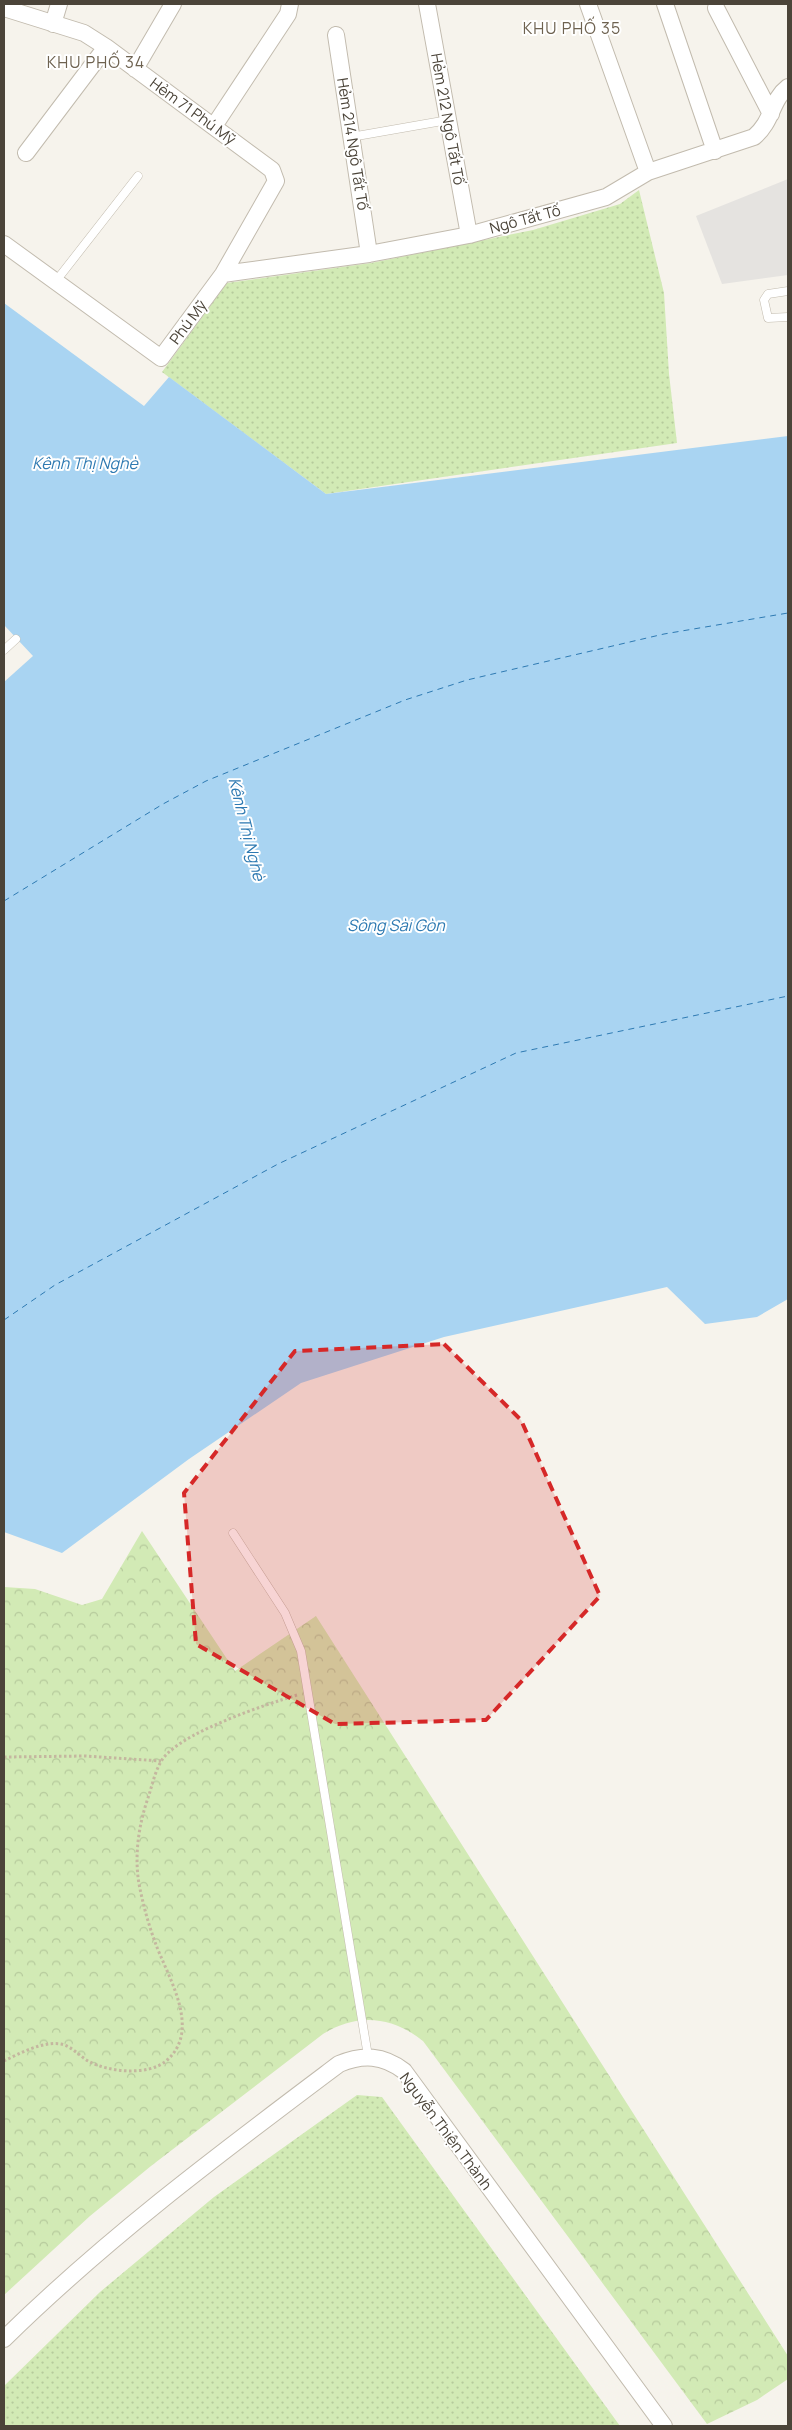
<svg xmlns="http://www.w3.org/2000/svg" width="792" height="2430" font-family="Manrope,sans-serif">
  <defs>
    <pattern id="grass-dots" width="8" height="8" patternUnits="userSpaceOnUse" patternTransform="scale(1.25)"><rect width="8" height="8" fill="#d2eab5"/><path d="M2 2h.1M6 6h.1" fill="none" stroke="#b6ca9c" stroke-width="1.8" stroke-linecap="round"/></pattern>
    <pattern id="forest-crowns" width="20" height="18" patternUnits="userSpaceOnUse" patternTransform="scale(1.25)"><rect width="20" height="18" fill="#d2eab5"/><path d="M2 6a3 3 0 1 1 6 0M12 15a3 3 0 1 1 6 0" fill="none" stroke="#b6ca9c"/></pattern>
  </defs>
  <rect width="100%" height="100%" fill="#f6f3ec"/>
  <path fill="url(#grass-dots)" d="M639 190 664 293 669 374 677 443 326 494 162 372 227 283 371 263 533 230 620 204Z
    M357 2095 382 2097 620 2426H4V2386L100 2292 214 2197Z"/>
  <path fill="url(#forest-crowns)" d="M142 1531 235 1671 316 1616 788 2356V2379L757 2400 707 2424 423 2041C392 2016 357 2013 323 2034L151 2166 90 2216 4 2295V1587L35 1589 82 1605 102 1599Z"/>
  <path fill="#e5e3e0" d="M788 179V275L722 284 696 216Z"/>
  <path fill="#a9d4f2" d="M4 303 144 406 169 377 326 494 788 436V1299L757 1317 705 1324 667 1287 444 1337 301 1383 189 1459 62 1553 4 1532Z"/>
  <path fill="#f6f3ec" d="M4 625 33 656 4 682Z"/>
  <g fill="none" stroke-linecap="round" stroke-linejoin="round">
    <path stroke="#2e7ab2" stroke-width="1" stroke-dasharray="6 5" stroke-linecap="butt" d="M4 901 163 804 206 781 405 700 467 680 664 634 788 613
      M4 1320 55 1285 278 1164 516 1053 788 996"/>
    <g stroke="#c2bbae" stroke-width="9">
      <path id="service" d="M351 137 448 120
        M56 281 138 176
        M788 291 768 294 764 300 768 318 788 317
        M4 650 16 639
        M233 1533 285 1613 301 1651 368 2056"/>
    </g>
    <g stroke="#c2bbae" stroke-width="18">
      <path id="minor" d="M427 4 469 235
        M588 4 648 172
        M665 4 715 151
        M4 8 84 33 106 47 272 170 276 181 223 274 161 358 4 244
        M716 8 771 114
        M53 24 59 4
        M336 35 369 254
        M135 69 173 4
        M214 126 288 14 290 4
        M26 153 106 47
        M223 274 369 254 469 235 606 197 648 172 754 137C773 121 771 100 788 87
        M4 2339C109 2236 222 2152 339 2064 363 2054 383 2055 404 2071L664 2426"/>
    </g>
    <path stroke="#c4b79f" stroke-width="3" stroke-dasharray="2.5 2.5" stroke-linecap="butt" d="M4 1757 85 1756 161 1761
      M4 2061C20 2053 43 2041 61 2044 72 2046 80 2057 90 2062 109 2072 148 2076 166 2061 203 2030 167 1976 155 1942 148 1923 143 1904 139 1884 134 1854 139 1823 149 1795 153 1782 157 1763 167 1754 190 1730 264 1705 297 1695"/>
    <use href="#service" stroke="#fff" stroke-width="8"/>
    <use href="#minor" stroke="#fff" stroke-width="16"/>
  </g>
  <path fill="#d62828" fill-opacity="0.2" stroke="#d62828" stroke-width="4" stroke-dasharray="10 6" stroke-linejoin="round" d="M444 1344 521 1420 600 1596 486 1720 335 1724 196 1644 184 1493 295 1351Z"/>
  <g text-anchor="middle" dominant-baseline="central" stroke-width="4" stroke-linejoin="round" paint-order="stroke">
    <g font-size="15" fill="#4b4439" stroke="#fff">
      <text transform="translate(193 111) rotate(36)">Hẻm 71 Phú Mỹ</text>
      <text transform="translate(448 119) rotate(80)">Hẻm 212 Ngô Tất Tố</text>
      <text transform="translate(353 144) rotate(81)">Hẻm 214 Ngô Tất Tố</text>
      <text transform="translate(525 219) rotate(-15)">Ngô Tất Tố</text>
      <text transform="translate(188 322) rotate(-53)">Phú Mỹ</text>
      <text transform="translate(446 2131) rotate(53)">Nguyễn Thiện Thành</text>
    </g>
    <g font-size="16" letter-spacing="1" fill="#6e6250" stroke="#fff">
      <text x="572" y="28">KHU PHỐ 35</text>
      <text x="96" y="62">KHU PHỐ 34</text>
    </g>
    <g font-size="16" font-style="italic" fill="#2e7ab2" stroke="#fff">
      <text x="85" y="463">Kênh Thị Nghè</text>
      <text transform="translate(247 829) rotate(76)">Kênh Thị Nghè</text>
      <text x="396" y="925">Sông Sài Gòn</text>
    </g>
  </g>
  <rect width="792" height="2430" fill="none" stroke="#4b4439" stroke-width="10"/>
</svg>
